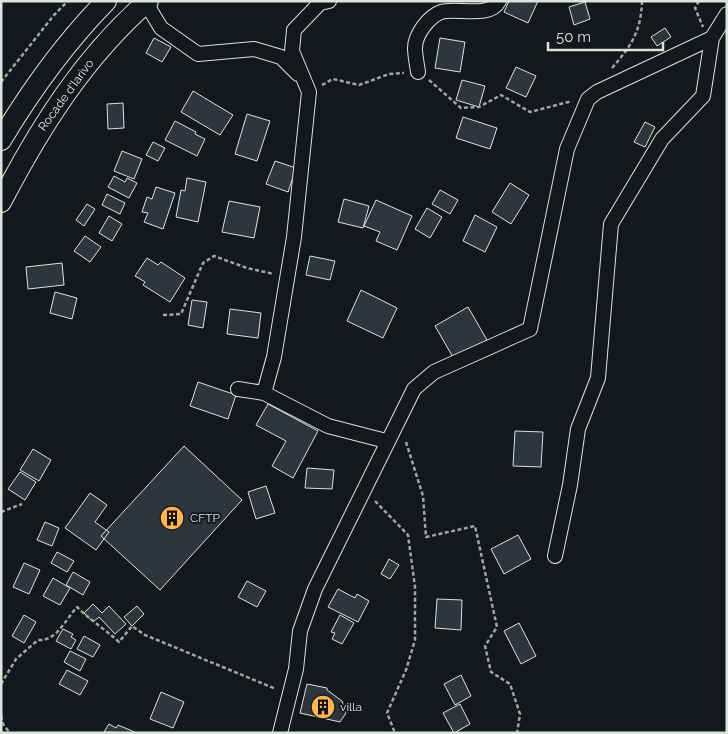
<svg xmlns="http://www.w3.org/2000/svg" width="728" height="734" font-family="Raleway,sans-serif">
  <rect width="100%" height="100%" fill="#14181c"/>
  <path fill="#2c363c" stroke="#d8e6dc" d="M509 1H538L528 23 504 12Z
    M585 2 590 19 574 25 569 7Z
    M665 28 671 37 657 46 651 37Z
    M154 38 171 47 162 62 146 53Z
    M440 38 465 42 460 72 435 68Z
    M516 67 536 76 526 97 506 88Z
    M462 80 485 86 479 107 456 100Z
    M193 91 233 115 220 135 181 112Z
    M123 103 124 128 108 129 107 104Z
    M247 114 270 121 257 161 235 154Z
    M463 117 497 128 490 149 456 138Z
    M175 121 196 132 195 134 205 139 197 156 165 140Z
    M645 122 655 127 645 147 634 142Z
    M153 142 165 148 158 161 146 155Z
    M122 151 142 159 134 179 114 171Z
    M275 161 296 168 288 192 266 184Z
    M114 176 125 182 127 178 137 183 129 198 108 187Z
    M187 178 206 182 198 222 176 217 181 190 185 191Z
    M510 183 529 195 511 224 492 212Z
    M156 187 175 193 163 229 144 222 148 213 142 212 147 197 152 199Z
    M440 190 458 200 450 214 432 204Z
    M107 194 125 203 120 214 102 205Z
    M344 199 369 206 363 228 338 222Z
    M376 200 412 216 397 250 376 241 380 232 364 226Z
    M229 201 260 207 254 238 222 232Z
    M87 204 95 209 84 226 76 220Z
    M427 208 442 217 430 238 415 229Z
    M475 215 497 227 485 252 463 241Z
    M109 216 122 224 112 241 99 233Z
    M85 236 101 247 90 262 74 251Z
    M310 256 335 261 330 280 306 275Z
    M147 258 158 265 161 262 185 278 170 302 143 285 145 282 135 276Z
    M62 263 64 285 28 289 26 267Z
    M361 290 397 308 383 338 347 321Z
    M55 292 77 298 72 319 50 313Z
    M192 300 207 302 203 328 188 325Z
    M468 307 487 340 454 359 435 326Z
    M230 309 261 313 258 338 227 334Z
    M198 382 236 395 228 419 190 406Z
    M268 404 318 431 293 478 272 466 286 441 256 425Z
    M515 431 543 432 541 467 513 466Z
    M184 446 242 500 160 590 101 536Z
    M33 449 51 460 39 481 20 470Z
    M307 468 334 470 332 489 305 488Z
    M20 472 36 482 25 500 8 489Z
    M266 486 275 513 256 519 248 492Z
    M90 493 107 505 95 522 109 532 96 550 65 528Z
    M45 522 59 528 52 546 37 540Z
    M518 535 531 559 504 574 491 549Z
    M57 552 74 561 67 572 51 563Z
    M389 559 399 565 390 579 381 574Z
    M24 563 40 570 29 594 13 587Z
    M73 572 90 582 83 595 66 585Z
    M53 578 70 588 60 605 43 596Z
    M247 581 266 591 257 607 238 597Z
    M338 589 355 598 357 594 369 601 358 622 328 607Z
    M437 599 462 600 461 630 435 628Z
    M93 604 102 613 109 606 126 624 115 634 99 617 93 622 84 613Z
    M137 606 144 614 132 626 124 617Z
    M24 615 36 622 24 643 12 636Z
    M340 615 354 623 342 644 332 639 335 633 331 632Z
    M519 623 536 656 521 664 504 631Z
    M63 629 73 634 71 637 76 640 71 649 56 641Z
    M84 636 100 645 93 657 77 649Z
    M70 651 86 659 80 671 64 662Z
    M67 670 88 681 80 695 59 684Z
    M461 675 471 696 455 705 444 684Z
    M307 684 327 688V690L342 701 346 713 340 722 300 713Z
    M161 692 184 702 173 728 150 719Z
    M460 704 470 724 454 733 443 713Z
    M109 724 116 728 118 725 137 733 104 732Z"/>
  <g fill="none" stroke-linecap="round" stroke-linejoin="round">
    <g stroke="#d8e6dc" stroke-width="16">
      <path id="street" d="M146 3 161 28 198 54 254 49 281 57 298 74
        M712 38 727 14
        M418 72C417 64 415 56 415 48 415 35 428 17 441 12 455 7 490 19 499 1
        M238 389 264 393 328 426 386 441
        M264 393 274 357 294 237 309 92 292 51 294 30 320 3 329 1
        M280 733 296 669 300 631 315 589 414 389 434 372 530 329 567 149 588 99 597 92 712 38 703 96 662 139 611 224 598 378 578 429 570 485 555 556"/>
    </g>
    <g stroke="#d8e6dc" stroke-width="22">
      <path id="secondary" d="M1 140C31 90 65 43 106 1
        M1 202C40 127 84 57 148 1"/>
    </g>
    <path stroke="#9da8a2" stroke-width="2.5" stroke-dasharray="4 2.5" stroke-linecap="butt" d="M699 1 695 8 703 27
      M612 68C631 46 641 32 642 1
      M429 80 461 108 479 107 501 95 530 112 572 101
      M1 82 54 15 68 1
      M322 85 333 79 359 85 389 74 404 73
      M163 315 181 314 203 263 214 256 247 268 274 274
      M406 442 423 496 426 537 475 526 497 627 485 646 491 672 510 684 520 714 517 733
      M375 501 408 535 415 587V640L406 670 387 713 395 733
      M1 512 22 504
      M1 684 16 659 38 640C56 642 66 619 77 607 91 621 105 629 119 642L132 626 145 635 276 689
      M1 716 3 724 10 733"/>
    <use href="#street" stroke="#14181c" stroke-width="14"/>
    <use href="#secondary" stroke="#14181c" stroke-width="20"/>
  </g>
  <defs>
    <g id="building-disc" transform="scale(1.25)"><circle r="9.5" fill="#ffb74d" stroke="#14181c"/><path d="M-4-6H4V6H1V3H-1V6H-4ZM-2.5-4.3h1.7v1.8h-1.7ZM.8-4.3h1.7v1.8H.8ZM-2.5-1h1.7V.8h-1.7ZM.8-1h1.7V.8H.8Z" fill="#111"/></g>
  </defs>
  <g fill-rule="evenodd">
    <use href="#building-disc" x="172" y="518"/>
    <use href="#building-disc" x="323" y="707"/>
  </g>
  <g text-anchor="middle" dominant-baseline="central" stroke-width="4" stroke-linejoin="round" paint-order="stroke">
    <g font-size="12" fill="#d8e6dc" stroke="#14181c">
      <text transform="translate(66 95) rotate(-54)">Rocade d'Iarivo</text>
    </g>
    <g font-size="12" fill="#d8e6dc" stroke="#14181c" text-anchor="start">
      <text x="190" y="518">CFTP</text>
      <text x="340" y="707">villa</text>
    </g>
  </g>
  <rect width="728" height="734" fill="none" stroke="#d8e6dc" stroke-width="5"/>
  <path d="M548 42v8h115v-8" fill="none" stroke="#d8e6dc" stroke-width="2.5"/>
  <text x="556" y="42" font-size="15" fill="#d8e6dc" stroke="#14181c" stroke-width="4" paint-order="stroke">50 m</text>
</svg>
